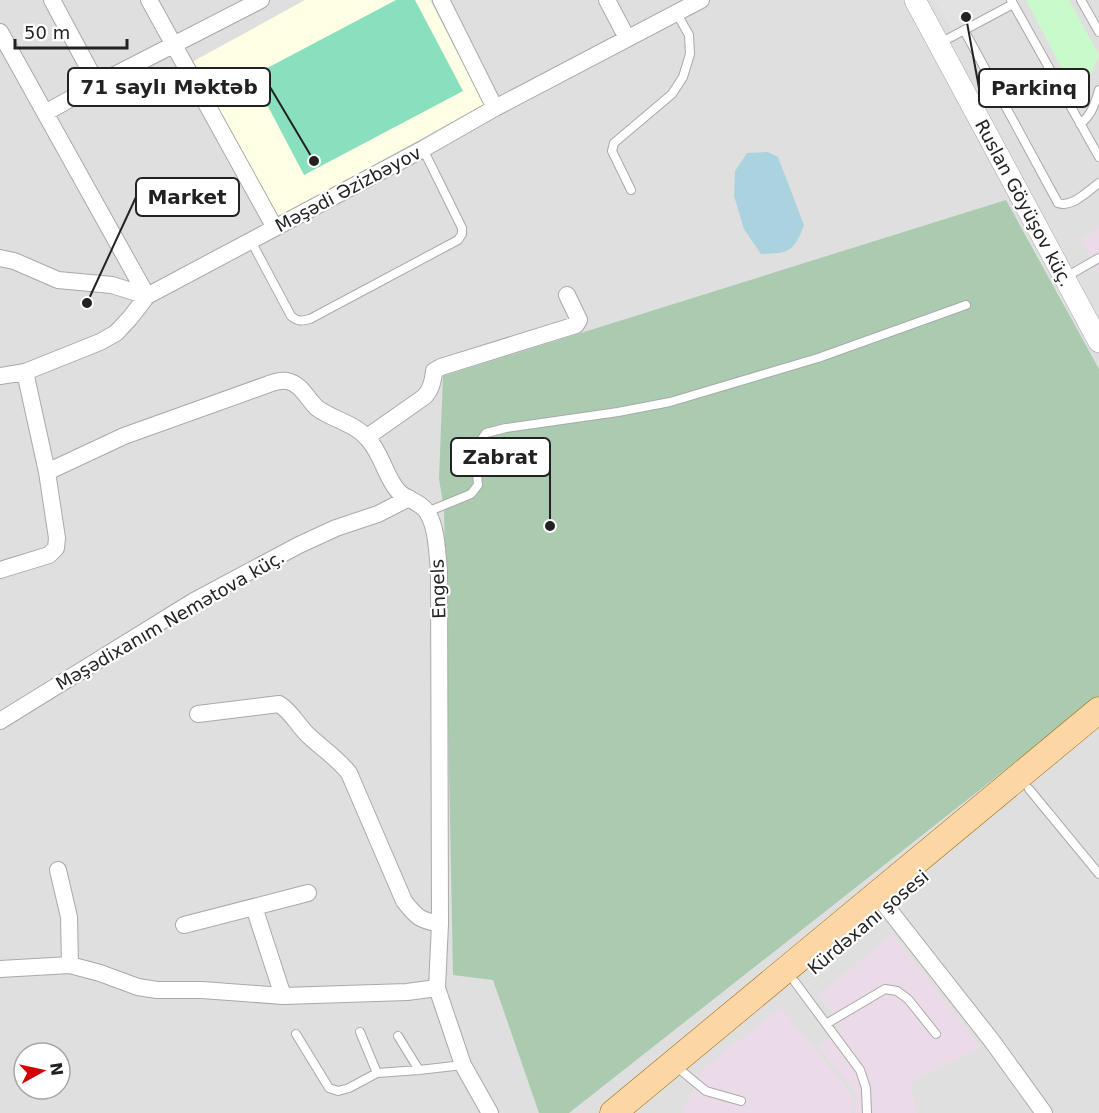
<svg xmlns="http://www.w3.org/2000/svg" width="1099" height="1113" font-family="'DejaVu Sans',sans-serif">
  <rect width="100%" height="100%" fill="#f2efe9"/>
  <path fill="#e0dfdf" fill-rule="evenodd" d="M0 0H1099V1113H0ZM24 1053H60V1089H24Z"/>
  <path fill="#ebdbe8" d="M1099 227V271L1080 240Z
    M892 934 981 1047 910 1082 917 1113H855L857 1094 818 1047 842 1026 818 996Z
    M781 1008 853 1096 852 1113H685L682 1110 692 1094 700 1071Z"/>
  <path fill="#ffffe5" d="M305 0H430L484 104 278 218 192 62Z"/>
  <path fill="#aacbaf" d="M1006 200 1099 369V696L569 1113H539L493 980 453 975 444 509 439 479 443 376Z"/>
  <path fill="#c8facc" d="M1026 0H1069L1099 55 1079 101Z"/>
  <path fill="#88e0be" d="M396 0H415L463 91 304 175 252 76Z"/>
  <path fill="#e2e2e2" d="M934 0H1011L1013 4 954 36Z"/>
  <path fill="#aad3df" d="M768 152 778 157 804 225C794 253 788 253 761 254L744 229 734 196 735 171 747 153Z"/>
  <g fill="none" stroke-linecap="round" stroke-linejoin="round">
    <g stroke="#a9a9a9" stroke-width="10">
      <path id="service" d="M1011 0 1099 157
        M1081 0 1099 32
        M964 30 1058 203C1072 208 1088 191 1099 183
        M940 43 1013 4
        M1080 124C1092 115 1095 103 1099 90
        M631 190 612 151 614 143 672 94 683 77 690 54 689 35 676 12
        M251 241 291 316C298 322 302 321 310 319L458 240 462 234V228L423 149
        M1064 278 1099 258
        M427 512 471 494 478 485 475 449 486 433 506 428 618 412 670 402 818 358 966 305
        M1029 789 1099 874
        M795 982 860 1070 866 1088 867 1113
        M826 1024 885 989 897 991 908 999 936 1034
        M360 1032 377 1073
        M296 1034 329 1088 338 1091 349 1088 377 1073 419 1070 463 1065
        M398 1036 419 1070
        M684 1073 706 1091 741 1101"/>
    </g>
    <g stroke="#a9a9a9" stroke-width="18">
      <path id="minor" d="M52 0 97 84
        M149 0 275 228
        M441 0 495 108
        M607 0 627 38
        M0 32 147 296
        M45 113 97 84 261 0
        M0 258 14 261 58 280 112 285 147 296
        M0 376 25 372 100 342 116 333 130 318 147 296 423 149 495 108 701 0
        M367 437 424 397C431 390 433 382 434 371L441 367 576 325 579 320 567 295
        M47 472 124 436 269 384C274 382 281 380 287 381 302 384 307 399 317 408 333 420 355 423 368 439 382 454 385 476 398 491 406 500 420 501 427 512 437 527 437 553 439 570L440 924 437 988 463 1065 490 1113
        M0 570 49 555 56 548 57 538 47 472 25 372
        M198 714 279 704C292 712 298 726 309 736 323 749 337 758 349 773L404 901C417 918 420 920 440 924
        M0 721 194 601 299 545 336 528 378 514 409 498
        M58 870 69 917 70 965
        M886 906 992 1041 1044 1113
        M254 907 283 996
        M184 925 308 893
        M0 969 70 965 100 973 138 987 157 990H202L283 996 407 992 437 988"/>
    </g>
    <g stroke="#a9a9a9" stroke-width="22">
      <path id="tertiary" d="M915 0 1099 342"/>
    </g>
    <g stroke="#a06b00" stroke-width="27">
      <path id="primary" d="M613 1113 1099 710"/>
    </g>
    <use href="#service" stroke="#fff" stroke-width="8"/>
    <use href="#minor" stroke="#fff" stroke-width="16"/>
    <use href="#tertiary" stroke="#fff" stroke-width="21"/>
    <use href="#primary" stroke="#fcd6a4" stroke-width="26"/>
  </g>
  <g text-anchor="middle" dominant-baseline="central" stroke-width="4.5" stroke-linejoin="round" paint-order="stroke">
    <g font-size="18" fill="#222" stroke="#fff">
      <text transform="translate(348 189) rotate(-28)">Məşədi Əzizbəyov</text>
      <text transform="translate(1024 203) rotate(62)">Ruslan Göyüşov küç.</text>
      <text transform="translate(438 589) rotate(-92)">Engels</text>
      <text transform="translate(170 620) rotate(-30)">Məşədixanım Nemətova küç.</text>
      <text transform="translate(868 922) rotate(-40)">Kürdəxanı şosesi</text>
    </g>
  </g>
  <path fill="none" stroke="#222" stroke-width="2" d="M314 161L270 87M966 17L979 88M87 303L136 197M550 526L550 457"/>
  <g fill="#222" stroke="#fff" stroke-width="2">
    <circle cx="314" cy="161" r="6"/>
    <circle cx="966" cy="17" r="6"/>
    <circle cx="87" cy="303" r="6"/>
    <circle cx="550" cy="526" r="6"/>
  </g>
  <g fill="#fff" stroke="#222" stroke-width="2">
    <rect x="68" y="68" width="202" height="38" rx="6"/>
    <rect x="979" y="69" width="110" height="38" rx="6"/>
    <rect x="136" y="178" width="103" height="38" rx="6"/>
    <rect x="451" y="438" width="99" height="38" rx="6"/>
  </g>
  <g font-size="20" text-anchor="middle" font-weight="bold" fill="#222">
    <text x="169" y="94">71 saylı Məktəb</text>
    <text x="1034" y="95">Parkinq</text>
    <text x="187" y="204">Market</text>
    <text x="500" y="464">Zabrat</text>
  </g>
  <g transform="translate(42 1071) rotate(82)"><circle r="28" fill="#ffffff" stroke="#a7a7a7" stroke-width="1.5"/>
  <path d="M0-4.5L10 22L0 15L-10 22Z" fill="#d40000"/>
  <text y="-9" font-size="16" font-weight="bold" text-anchor="middle" fill="#222222">N</text>
  </g>
  <path d="M15 39v9h112v-9" fill="none" stroke="#222222" stroke-width="3"/>
  <text x="24" y="39" font-size="18" fill="#222222" stroke="#ffffff" stroke-width="4.5" paint-order="stroke">50 m</text>
</svg>
